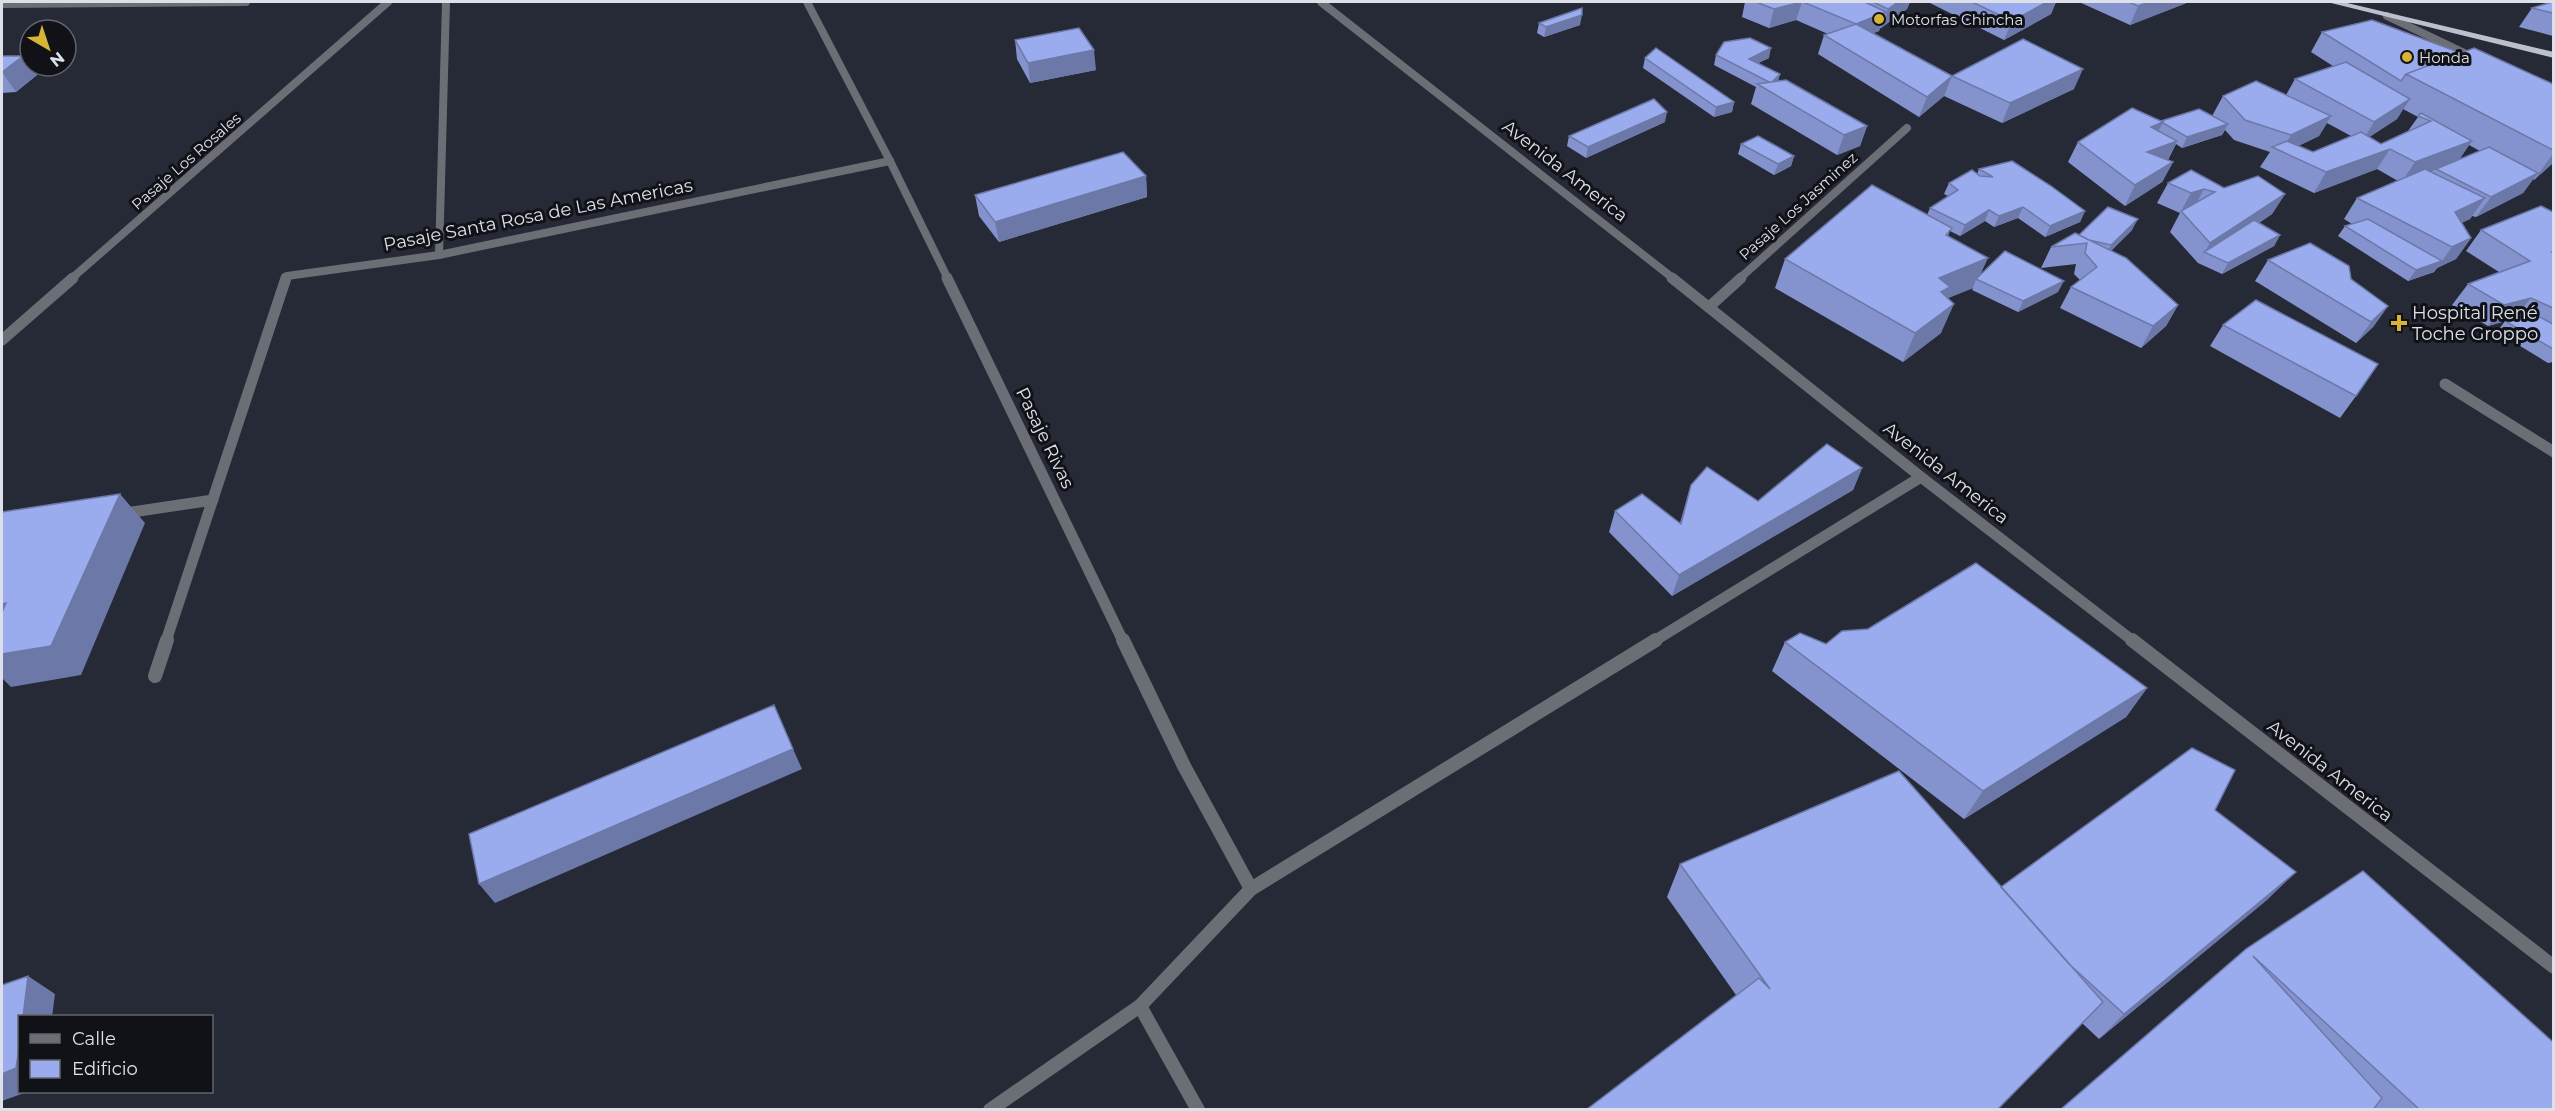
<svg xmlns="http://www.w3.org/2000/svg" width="2555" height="1111" font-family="Montserrat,sans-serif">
  <rect width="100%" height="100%" fill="#262936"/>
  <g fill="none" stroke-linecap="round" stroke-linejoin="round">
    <path stroke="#6c6e75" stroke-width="8" d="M439 255 446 2
      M286 279 287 276 439 255 890 161"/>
    <path stroke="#6c6e75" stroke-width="11" d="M2445 384 2554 452
      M119 514 213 500
      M166 641 286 278"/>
    <path stroke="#6c6e75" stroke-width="14" d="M155 676 167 640
      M1140 1006 1198 1110"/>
    <path stroke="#6c6e75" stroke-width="8" d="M807 2 890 161 948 279
      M2 4 246 2
      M2387 16 2477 59
      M71 279 388 2
      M1739 279 1907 128"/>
    <path stroke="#6c6e75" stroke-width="11" d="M947 278 1123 641
      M1709 307 1741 278
      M2 340 73 278
      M1654 641 1921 477"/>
    <path stroke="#6c6e75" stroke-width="14" d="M1123 640 1184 766 1251 889
      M990 1110 1140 1006 1251 889 1656 640"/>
    <path stroke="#6c6e75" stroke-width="8" d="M1321 2 1674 279"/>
    <path stroke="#6c6e75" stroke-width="11" d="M1672 278 1921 477 2133 641"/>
    <path stroke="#6c6e75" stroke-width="14" d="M2132 640 2554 967"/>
    <path fill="#bbc0cf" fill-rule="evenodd" d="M2327 2H2343L2554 52V58Z"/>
  </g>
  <path fill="#8493cd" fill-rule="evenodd" d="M1745 2H1910L1907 9 1881 28H1880L1879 31 1873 33 1952 76 1944 96 1919 117 1818 54 1824 35 1828 34 1796 20 1769 28 1742 17Z
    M1928 2H2056L2051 14 2004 40Z
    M2079 2H2189L2130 25Z
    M2553 2V36L2519 27 2532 8Z
    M1539 23 1580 25 1544 37 1537 33Z
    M2322 32 2461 53 2553 84V163L2534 180 2533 179 2523 193 2476 217 2472 216 2470 219 2461 223 2471 238 2456 259 2437 268 2434 272 2408 281 2338 236 2345 226 2352 224 2344 219 2357 198 2398 181 2377 169 2314 193 2260 167 2270 152 2234 140 2225 130 2222 135 2182 148 2176 144 2168 160 2173 162 2162 182 2125 206 2068 162 2078 142 2161 121 2212 116 2223 96 2286 95 2295 79 2333 66 2311 52ZM2403 109 2418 117 2408 131 2381 144 2369 137 2397 119ZM2327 123 2351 136 2313 152 2298 146 2319 136ZM2469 145 2480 151 2459 160Z
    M1015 40 1096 70 1030 83 1017 59Z
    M1716 55 1769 58 1758 63 1780 74 1778 81 1867 126 1860 146 1837 155 1751 104 1756 87 1714 65Z
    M2 56H23L37 75 16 92 2 93Z
    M1645 58 1734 102 1732 112 1714 117 1643 68Z
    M1952 76 2074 89 2002 123 1944 96Z
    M1665 122 1586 158 1567 146 1569 136Z
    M1741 144 1794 156 1791 166 1774 175 1738 154Z
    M1979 169 2085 211 2080 222 2045 237 2018 218 1994 227 1985 221 1960 236 1950 231 1948 236 1979 277 2058 292 2018 312 1972 290 1973 288 1948 298 1941 333 1903 362 1775 288 1785 259 1927 215 1930 208 1948 196 1944 194 1949 183 1977 174Z
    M1146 176 1147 197 999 242 979 216 975 195Z
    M2168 183 2285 194 2272 214 2259 223 2280 235 2274 246 2222 274 2198 263 2170 232 2180 213 2157 203Z
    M2553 212V362L2548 363 2497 332 2505 321 2488 326 2452 305 2468 284 2499 272 2466 251 2481 230Z
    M2132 230 2111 251 2178 305 2166 326 2141 348 2060 308 2071 287 2080 280 2074 274 2076 264 2041 268 2051 247 2079 235Z
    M2268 260 2351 279 2388 306 2373 327 2356 343 2255 281Z
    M2223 325 2356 396 2340 418 2210 346Z
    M1862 468 1853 490 1672 596 1609 532 1615 511 1680 523 1691 485 1758 501Z
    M1868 629 2147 688 2126 717 1964 819 1772 671 1785 642 1826 644Z
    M2215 810 2268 899 2099 1039 2083 1024 1736 995 1667 897 1680 864 2001 887Z
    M2246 949 2553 1110H2060Z"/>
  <path fill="#6c78a7" d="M1802 2 1796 20 1769 28 1774 9Z
    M1898 2H1910L1907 9 1881 28 1888 9Z
    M2047 2H2056L2051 14 2004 40 2012 21Z
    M2149 2H2189L2130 25 2138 6Z
    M1886 12 1879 31 1850 43 1856 24Z
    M1582 15 1580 25 1544 37 1546 27Z
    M1771 48 1769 58 1746 69 1749 59Z
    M1094 50 1096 70 1030 83 1028 63Z
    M23 56 37 75 16 92 2 72Z
    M2083 69 2074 89 2002 123 2010 103Z
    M1780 74 1777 84 1770 83Z
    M1952 76 1944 96 1919 117 1927 97Z
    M2410 99 2397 119 2362 142 2374 122Z
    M1734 102 1732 112 1714 117 1716 107Z
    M1667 112 1665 122 1586 158 1588 147Z
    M2331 116 2319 136 2284 153 2281 151 2291 135Z
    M2163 122 2153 142 2151 127Z
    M2228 124 2222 135 2182 148 2187 137Z
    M1867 126 1860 146 1837 155 1844 135Z
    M2177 141 2167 161 2147 152Z
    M2472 141 2458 161 2401 183 2415 162Z
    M2390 149 2377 169 2314 193 2326 172Z
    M2553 154V163L2534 180Z
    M1794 156 1791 166 1774 175 1778 164Z
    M2173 162 2162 182 2125 206 2135 185Z
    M2538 173 2523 193 2476 217 2491 197Z
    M1146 176 1147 197 999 242 995 222Z
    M2204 189 2193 210 2181 211 2180 213 2191 193Z
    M2285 194 2272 214 2210 255 2204 252 2198 263 2210 243Z
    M2485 198 2470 219 2440 233 2455 212Z
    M2023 207 2018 218 1994 227 1999 216Z
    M1989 210 1985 221 1960 236 1965 225Z
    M2085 211 2080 222 2045 237 2050 226Z
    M2138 219 2132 230 2105 256 2111 245Z
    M2280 235 2274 246 2222 274 2228 263Z
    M2471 238 2456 259 2437 268 2452 247Z
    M1988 258 1978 280 1976 279 1973 288 1936 303 1939 278Z
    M2442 261 2434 272 2408 281 2416 270Z
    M2064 281 2058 292 2018 312 2023 301Z
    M2531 298 2514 319 2488 326 2504 305Z
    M1954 304 1941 333 1903 362 1915 333Z
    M2178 305 2166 326 2141 348 2153 326Z
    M2388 306 2373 327 2356 343 2371 322Z
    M1862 468 1853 490 1672 596 1679 575Z
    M120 494 145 523 81 675 11 687 2 678V654Z
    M6 603 2 638V604Z
    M2147 688 2126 717 1964 819 1983 791Z
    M793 749 802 769 495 903 479 884Z
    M2296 872 2268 899 2099 1039 2124 1014Z
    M28 976 55 994 52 1017H23Z
    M20 1041V1092H27L2 1101V1074Z"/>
  <path fill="#9aabee" stroke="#6c78a7" stroke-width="1.5" d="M1756 2H1801L1774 9Z
    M1803 2H1865L1886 12 1856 24Z
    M1873 2H1898L1888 9Z
    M1972 2H2047L2012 21Z
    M2129 2H2149L2138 6Z
    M2553 2V13L2532 8 2552 2Z
    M1582 8V15L1546 27 1539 23Z
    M2372 20 2461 53 2406 74 2401 81 2322 32Z
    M1856 24 1952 76 1927 97 1824 35Z
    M1079 28 1094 50 1028 63 1015 40Z
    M1750 38 1771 48 1749 59 1780 74 1772 82H1769L1716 55 1724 42Z
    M2023 39 2083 69 2010 103 1952 76Z
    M1656 48 1734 102 1716 107 1645 58Z
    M2474 48 2553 84V150L2406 74Z
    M2 56H23L2 72Z
    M2346 62 2410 99 2374 122 2295 79Z
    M1786 80 1867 126 1844 135 1757 84Z
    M2256 81 2331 116 2291 135 2245 120 2223 96Z
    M1654 99 1667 112 1588 147 1569 136Z
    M2132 108 2163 122 2151 127 2177 141 2147 152 2173 162 2135 185 2078 142Z
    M2199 109 2228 124 2187 137 2163 123V122L2161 121Z
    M2421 113 2472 141 2415 162 2390 149 2326 172 2272 147 2287 141 2313 152 2361 132 2381 144 2431 121 2418 116Z
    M1758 136 1794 156 1778 164 1741 144Z
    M2489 147 2538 173 2491 197 2436 169Z
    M1123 152 1146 176 995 222 975 195Z
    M2012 161 2051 186 2085 211 2050 226 2023 207 1999 216 1989 210 1965 225 1930 208 1958 190 1949 183 1972 170 1980 176 1993 177 1979 169Z
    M2425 169 2485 198 2455 212 2471 238 2452 247 2357 198Z
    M2191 170 2224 188 2258 176 2285 194 2210 243 2181 211 2215 192 2204 189 2191 193 2168 183Z
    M1872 185 1952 228 1946 235 1988 258 1939 278 1950 287 1941 292 1954 304 1915 333 1785 259Z
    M2541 206 2553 212V252H2552L2553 253V308L2531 298 2504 305 2468 284 2530 261 2481 230Z
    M2108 207 2138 219 2111 245 2089 240 2079 235Z
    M2368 219 2442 261 2416 270 2345 226Z
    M2254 220 2280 235 2228 263 2204 252Z
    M2075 233 2126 258 2178 305 2153 326 2071 287 2097 267 2085 253 2087 243 2051 247Z
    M2310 243 2349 266 2351 279 2388 306 2371 322 2268 260Z
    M2005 251 2064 281 2023 301 1976 279Z
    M2256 300 2378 364 2356 396 2223 325Z
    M2523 308 2553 324V349L2505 321Z
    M1827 444 1862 468 1679 575 1615 511 1642 494 1681 524 1691 485 1707 467 1758 501Z
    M120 494 51 646 2 654V612L6 603 2 604V512Z
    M1976 563 2147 688 1983 791 1785 642 1800 633 1826 644 1842 631 1868 629Z
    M774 705 793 749 479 884 469 834Z
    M2192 748 2235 770 2215 810 2296 872 2124 1014 2069 964 2001 887Z
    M1899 771 2103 1002 1997 1110H1586L1759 978 1770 989 1680 864Z
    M2363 871 2553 1042V1110H2420L2253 956 2382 1098 2373 1110H2060L2246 949Z
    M28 976 23 1017H20V1041L16 1068 2 1074V985Z"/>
  <g fill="#d8b434" stroke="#101218" stroke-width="2">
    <circle cx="1879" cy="19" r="6"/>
    <circle cx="2407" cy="57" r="6"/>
    <path d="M2396 314h6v6h6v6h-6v6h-6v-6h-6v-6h6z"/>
  </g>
  <g text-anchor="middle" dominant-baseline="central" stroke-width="6" stroke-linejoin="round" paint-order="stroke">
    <g font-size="15" fill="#dee0e9" stroke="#101218" text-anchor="start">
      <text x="1891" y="19">Motorfas Chincha</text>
      <text x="2419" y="57">Honda</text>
    </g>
    <g font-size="15" fill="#dee0e9" stroke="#101218">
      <text transform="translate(186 161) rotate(-41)">Pasaje Los Rosales</text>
      <text transform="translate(1798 206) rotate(-42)">Pasaje Los Jasminez</text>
    </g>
    <g font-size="18" fill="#dee0e9" stroke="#101218">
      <text transform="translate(1565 171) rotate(38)">Avenida America</text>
      <text transform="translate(538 215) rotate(-11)">Pasaje Santa Rosa de Las Americas</text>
      <text transform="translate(1045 438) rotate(64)">Pasaje Rivas</text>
      <text transform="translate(1946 473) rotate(38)">Avenida America</text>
      <text transform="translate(2330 771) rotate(38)">Avenida America</text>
    </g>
    <g font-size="18" fill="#dee0e9" stroke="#101218" text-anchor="start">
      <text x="2412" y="313">Hospital René<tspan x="2412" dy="21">Toche Groppo</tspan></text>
    </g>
  </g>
  <rect width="2555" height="1111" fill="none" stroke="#dee0e9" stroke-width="6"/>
  <rect x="18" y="1015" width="195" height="78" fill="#101218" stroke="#62646c" stroke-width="1.5"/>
  <rect x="30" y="1034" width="30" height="9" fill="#6c6e75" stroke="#62646c" stroke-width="1.5"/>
  <text x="72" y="1045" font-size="18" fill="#dee0e9">Calle</text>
  <rect x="30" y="1060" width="30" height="18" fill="#9aabee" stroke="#62646c" stroke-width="1.5"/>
  <text x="72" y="1075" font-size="18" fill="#dee0e9">Edificio</text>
  <g transform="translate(48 48) rotate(141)"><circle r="28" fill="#101218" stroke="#62646c" stroke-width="1.5"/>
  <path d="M0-4.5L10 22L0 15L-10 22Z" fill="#d8b434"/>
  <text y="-9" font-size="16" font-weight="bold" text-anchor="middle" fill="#dee0e9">N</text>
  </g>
</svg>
